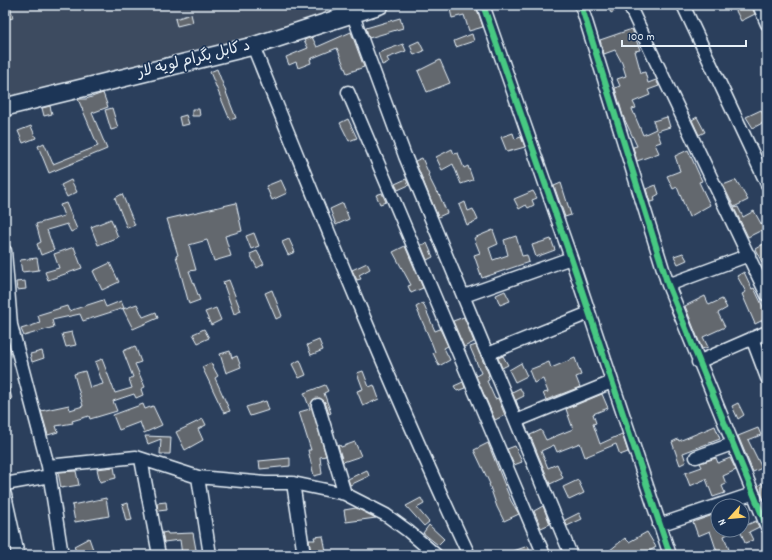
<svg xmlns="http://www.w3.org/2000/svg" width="772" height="560" font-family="Dekko,'Playpen Sans Arabic',sans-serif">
  <rect width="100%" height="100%" fill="#2b3f5c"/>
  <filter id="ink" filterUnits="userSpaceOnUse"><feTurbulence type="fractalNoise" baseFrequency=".025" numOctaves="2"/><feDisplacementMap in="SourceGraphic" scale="8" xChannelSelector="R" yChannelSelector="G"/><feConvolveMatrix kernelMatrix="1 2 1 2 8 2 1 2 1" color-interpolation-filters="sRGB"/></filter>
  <g filter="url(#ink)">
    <path fill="#3c4b61" d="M5 5H380L5 107Z"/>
    <path fill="#64686e" stroke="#e8f1f8" d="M5 5H10L13 18 5 20Z
      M449 5H476L483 27 469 31 464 15 452 18Z
      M607 5H622V7L611 13Z
      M738 5H751L755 14 741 21 734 7Z
      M191 14 193 22 177 26 175 19Z
      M400 18 403 28 369 38 366 28Z
      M632 29 640 50 635 51 641 73 645 72 648 83 656 80 659 86 648 90 650 95 633 102 636 108 632 109 643 135 656 129 653 121 667 117 670 127 657 131 661 142 655 144 659 153 637 161 633 147 637 146 623 116 615 88 620 86 617 79 626 76 622 63 615 50 604 54 600 40Z
      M351 32 364 67 347 73 337 48 310 59 311 63 298 68 296 62 289 65 286 57 308 48 304 40 312 37 317 47Z
      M472 34 474 41 456 47 454 41Z
      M419 41 424 51 414 55 410 45Z
      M403 44 406 51 387 58 389 62 382 65 378 53Z
      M440 60 450 83 427 92 418 71Z
      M217 69 236 118 230 120 210 72Z
      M103 93 108 107 92 113 107 149 49 173 38 146 44 143 53 164 98 146 78 99H86Z
      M50 106 52 114 44 116 42 108Z
      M112 108 118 128 111 130 105 110Z
      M192 109H199L200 116H192Z
      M761 110 766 121 753 128 746 117Z
      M186 115 189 124 181 126 179 117Z
      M697 117 705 132 699 135 692 120Z
      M348 119 357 138 349 141 340 123Z
      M31 126 36 138 23 143 18 131Z
      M513 133 515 139 521 137 525 147 507 152 501 137Z
      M452 149 454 154 458 153 464 168 468 166 473 180 461 184 453 164 442 170 436 157Z
      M688 150 702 181 699 182 710 205 689 217 677 187 673 189 667 176 680 171 675 156Z
      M422 158 429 174 428 175 437 193 438 192 447 213 438 217 415 161Z
      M406 179 409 185 398 190 395 184Z
      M71 180 77 192 67 197 61 185Z
      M281 180 287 193 272 200 266 186Z
      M736 180 748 200 734 207 723 185Z
      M561 183 571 215 565 217 554 186Z
      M656 185 659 194 654 197 655 201 650 202 646 189Z
      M533 191 537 198 532 200 534 205 528 208 526 205 519 209 514 199Z
      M382 193 386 202 380 204 376 195Z
      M122 194 135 225 127 228 115 198Z
      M465 202 468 211 473 209 478 220 467 225 459 205Z
      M66 203 77 229 71 232 67 224 47 230 54 250 41 255 37 244 41 242 36 224 64 216 60 205Z
      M236 203 242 231 225 236 231 256 214 261 207 240 189 245 196 270 189 271 200 300 189 304 176 256 178 255 167 219Z
      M343 203 349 219 336 225 330 209Z
      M738 207 743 217 754 211 764 229 748 237 734 208Z
      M111 219 118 237 98 245 91 227Z
      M493 230 498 244 489 248 493 260 508 255 504 240 516 236 522 256 527 255 529 262 482 278 474 255 480 253 474 238Z
      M254 233 259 246 251 249 246 236Z
      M289 239 295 252 288 255 282 242Z
      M551 239 555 250 536 257 532 245Z
      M767 242V272L755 249Z
      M427 243 433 257 427 260 421 245Z
      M405 246 423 288 411 293 408 286 411 285 393 252Z
      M74 247 82 268 48 280 45 272 59 268 54 254Z
      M257 251 264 264 257 268 250 254Z
      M683 253 687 260 678 264 674 256Z
      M37 258 39 270 22 272 20 260Z
      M110 263 119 282 102 290 93 271Z
      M367 263 370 269 359 275 361 279 357 280 352 270Z
      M744 272 752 289 754 288 765 311 767 310V318L755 324 742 294 746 292 737 276Z
      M229 280 241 311 234 314 223 282Z
      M25 281 26 289 17 290 16 282Z
      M272 290 282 316 276 319 265 293Z
      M505 291 510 301 500 305 496 295Z
      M705 296 709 305 722 299 727 308 718 313 725 327 703 337 708 347 702 349 685 306Z
      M103 300 106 307 121 301 124 308 83 321 80 314 52 320 54 327 24 336 21 329 40 323 38 315 67 306 69 311Z
      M423 303 435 331 440 329 448 346 444 348 450 360 439 366 433 353 435 352 432 344 416 307Z
      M137 304 143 317 156 312 158 318 133 329 123 309Z
      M216 308 221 320 211 325 205 312Z
      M464 317 474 342 464 347 453 321Z
      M204 329 209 338 198 343 193 334Z
      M72 332 76 345 66 347 62 334Z
      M319 340 323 350 311 355 307 345Z
      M476 345 489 375 488 376 489 380 487 381 495 399 498 398 505 415 495 420 476 376 481 373 470 347Z
      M135 346 141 362 135 364 145 387 141 389 143 395 136 398 134 394 113 401 117 411 90 419 89 416 72 421 73 423 56 426 58 432 48 435 41 411 69 405 70 410 83 406 74 374 85 371 90 388 103 384 95 362 102 359 115 393 132 388 129 379 133 377 123 351Z
      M42 351 44 358 32 362 30 354Z
      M230 351 232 358 237 356 241 367 226 373 220 354Z
      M503 356 508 365 502 368 498 358Z
      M575 358 581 375 576 377 580 387 546 400 543 393 548 392 543 379 534 383 529 370 549 362 551 368Z
      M300 360 306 375 299 378 292 364Z
      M211 363 218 376 215 378 230 411 224 413 202 367Z
      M521 363 527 376 515 382 509 370Z
      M363 371 369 387 374 385 379 399 363 406 357 391 363 389 357 373Z
      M5 380H7L12 399 5 401Z
      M463 382 465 388 457 391 454 386Z
      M325 385 328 391 324 393 331 413 329 414 325 402 320 398 313 400 311 404 326 456 320 457 322 474 314 476 308 450H311L299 412 310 409 304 393Z
      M520 388 524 396 516 400 519 409 512 392Z
      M602 394 608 408 593 414 596 423 593 424 600 444 622 434 628 452 620 455 616 444 585 457 580 443 557 452 554 445 541 451 548 468 557 464 563 478 550 484 530 435 541 430 546 440 573 429 566 409Z
      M266 401 269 410 250 416 246 407Z
      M738 403 744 415 738 419 732 406Z
      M143 404 145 409 153 406 162 425 144 433 140 422 119 430 113 415Z
      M203 419 206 425 198 429 203 440 185 450 176 432Z
      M715 426 720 439 683 453 686 462 680 465 672 442 678 439 679 441Z
      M758 428 761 435 748 440 762 468 753 472 738 436Z
      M145 436 171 437 170 454H160L161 439 148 444Z
      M355 442 361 456 343 462 338 446 340 445 341 447Z
      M488 443 511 501 519 514 504 521 497 507 489 484H490L474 450Z
      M515 446 522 462 514 465 507 449Z
      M290 458V466L260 469 259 461Z
      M716 458 718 463 730 458 736 470 723 476 726 484 722 486 725 493 713 497 706 479 690 486 685 473 702 467 700 463Z
      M114 467 116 478 100 482 97 469Z
      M367 470 369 476 350 485 348 479Z
      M76 471 79 485 61 488 58 472Z
      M578 480 584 493 569 500 563 487Z
      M762 483 767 493V507L758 486Z
      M106 498 109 516 75 522 72 505Z
      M421 498 424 504 417 508 429 522 424 526 406 506Z
      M166 502 167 510 158 511 157 503Z
      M128 503 132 520 126 521 122 505Z
      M543 506 550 524 541 528 534 511Z
      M356 508 376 518 346 522 344 510Z
      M579 513 582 519 567 526 565 520Z
      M716 514 718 530H737L724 536 731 555H718L710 531 698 536 693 522Z
      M756 521 759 527 749 532 753 540 745 543 740 530H742V527Z
      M429 525 444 539 438 545 423 533Z
      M167 532 168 534 193 533 197 555H182L180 540 164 542 162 533Z
      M647 532 656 547 643 555H604L625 538 629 542Z
      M323 536 326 551 311 554 309 540H315L314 537Z
      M89 538 95 555H77L74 546Z
      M528 546 531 555H505V554Z"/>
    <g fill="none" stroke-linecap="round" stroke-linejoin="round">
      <g stroke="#e8f1f8" stroke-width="15">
        <path id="minor" d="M483 5 571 258 670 555
          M581 5 668 285 767 527
          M629 5 767 295
          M683 5 767 184
          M759 5 767 24
          M353 15 405 156 486 351 490 353 589 313
          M253 46C322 217 391 388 469 555
          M348 92 544 555
          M5 251 11 325 48 466 62 555
          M668 285 749 255
          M464 296 571 258
          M752 338 767 378
          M488 353 571 555
          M698 362 767 332
          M318 405 345 494
          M516 421 612 382
          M696 457 732 444
          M141 459 159 555
          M48 466 136 457 198 477 265 483H293L345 494 386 515 408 531 436 555
          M198 477 210 555
          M293 483 304 555
          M5 484 50 476
          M5 495 18 555
          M659 525 752 494"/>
      </g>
      <g stroke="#e8f1f8" stroke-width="20">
        <path id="highway" d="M5 107 253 46 380 5"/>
      </g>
      <use href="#minor" stroke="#1d3557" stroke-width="12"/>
      <use href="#highway" stroke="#1d3557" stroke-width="17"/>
      <g stroke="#1d3557" stroke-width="8">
        <path id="cycleway" d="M483 5 571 258 670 555
          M581 5 668 285 767 527"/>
      </g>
      <use href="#cycleway" stroke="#46c982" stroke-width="6"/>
    </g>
  </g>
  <g text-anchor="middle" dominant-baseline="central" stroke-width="3.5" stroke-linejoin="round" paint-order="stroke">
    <g font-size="15" fill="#e8f1f8" stroke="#1d3557">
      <text transform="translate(194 60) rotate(-14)">د کابل بگرام لویه لار</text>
    </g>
  </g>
  <rect width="772" height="560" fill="none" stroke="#1d3557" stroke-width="20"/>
  <rect x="10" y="10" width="752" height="540" fill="none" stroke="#e8f1f8" stroke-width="1.5" filter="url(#ink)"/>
  <g transform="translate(730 518) rotate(243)"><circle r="19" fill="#1d3557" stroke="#6e8097"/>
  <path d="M0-3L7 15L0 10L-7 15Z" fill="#ffd166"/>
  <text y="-6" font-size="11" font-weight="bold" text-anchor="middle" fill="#e8f1f8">N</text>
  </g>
  <path d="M622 40v6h124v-6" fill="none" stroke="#e8f1f8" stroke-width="2"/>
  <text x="628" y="40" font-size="12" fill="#e8f1f8" stroke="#1d3557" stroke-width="3" paint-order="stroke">100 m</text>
</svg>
